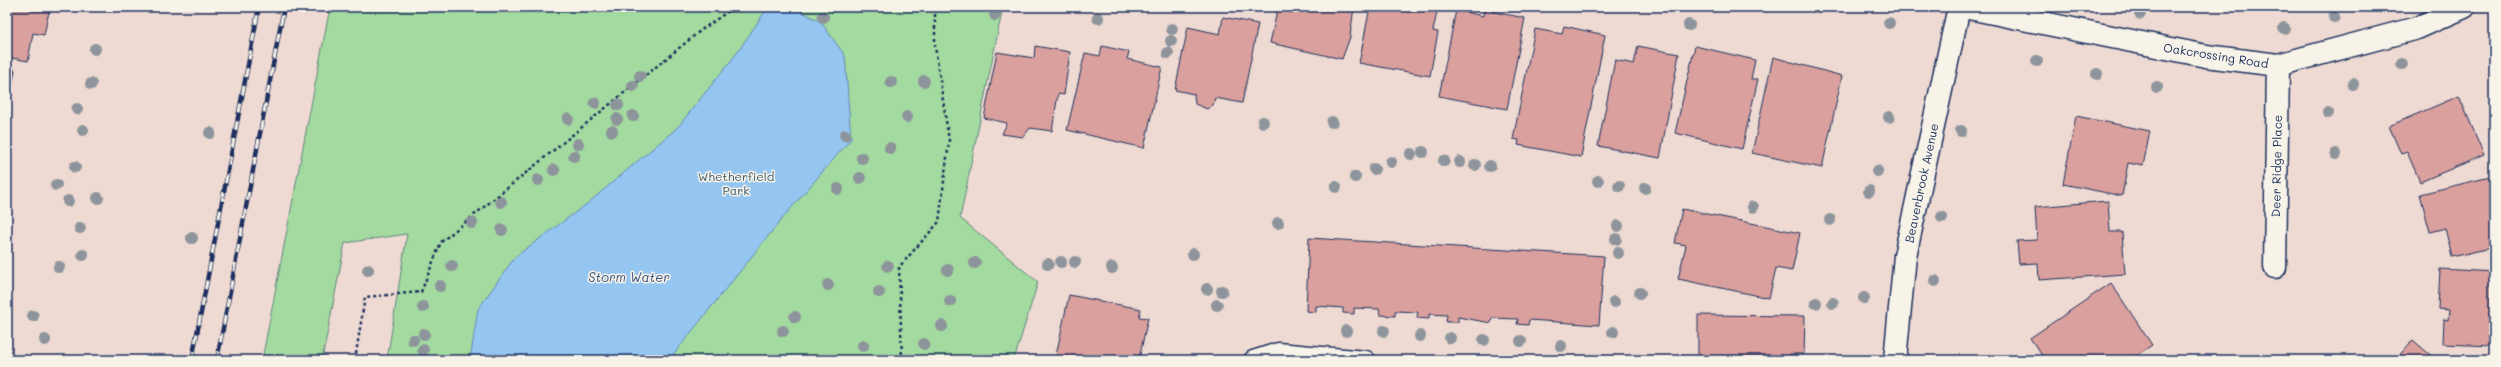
<svg xmlns="http://www.w3.org/2000/svg" width="2501" height="367" font-family="Mali,sans-serif">
  <rect width="100%" height="100%" fill="#eedad2"/>
  <filter id="ink" filterUnits="userSpaceOnUse"><feTurbulence type="fractalNoise" baseFrequency=".025" numOctaves="2"/><feDisplacementMap in="SourceGraphic" scale="8" xChannelSelector="R" yChannelSelector="G"/><feConvolveMatrix kernelMatrix="1 2 1 2 8 2 1 2 1" color-interpolation-filters="sRGB"/></filter>
  <g filter="url(#ink)">
    <path fill="#a3da9f" stroke="#5f847e" d="M330 7H1003L960 218 1038 282 1014 360H387L407 234 345 243 322 360H262Z"/>
    <path fill="#95c5f1" stroke="#6489b6" d="M768 7H793L821 22 845 56 851 139 780 221 669 360H470L478 309 515 257 588 203 677 128 737 53Z"/>
    <path fill="#daa09d" stroke="#1b2f5e" d="M7 7H50L44 35 33 33 28 61 7 57Z
      M1278 7H1354L1350 37 1342 59 1270 43Z
      M1370 7H1438L1433 31 1438 32 1430 76 1359 63Z
      M1456 10 1483 16 1484 10 1525 18 1507 109 1439 96Z
      M1223 17 1258 24 1242 103 1215 98 1213 105 1207 109 1195 104 1194 94 1175 90 1188 27 1220 34Z
      M1564 26 1605 35 1581 157 1518 145 1519 140 1513 139 1535 29 1562 34Z
      M1035 46 1070 52 1064 95 1058 94 1052 131 1030 128 1023 137 1002 134 1007 123 984 118 997 52 1034 58Z
      M1102 46 1129 52 1127 59 1162 67 1144 148 1067 130 1085 53 1100 56Z
      M1638 46 1679 54 1660 158 1598 146 1615 60 1634 64Z
      M1695 46 1755 60 1751 79H1758L1742 149 1675 133Z
      M1773 57 1842 76 1822 168 1752 153Z
      M7 69 15 70 7 115Z
      M2459 96 2484 155 2420 182 2407 152 2401 154 2389 126Z
      M2076 116 2150 131 2143 166 2128 163 2122 196 2063 184Z
      M2494 176V247L2452 257 2445 228 2430 232 2420 194Z
      M2108 201 2110 232H2122L2125 274 2039 280 2038 263 2019 264 2017 241 2037 240 2035 207Z
      M1682 209 1800 233 1792 271 1776 268 1769 298 1678 279 1686 245 1675 243Z
      M1309 238 1604 256 1599 325 1529 320 1528 325 1517 324 1518 319 1492 318 1491 323 1458 317V322H1446L1447 315 1429 314V319L1417 318 1418 312 1395 311V316L1380 315 1379 309 1354 308V314L1343 313V308L1316 306V312L1306 311Z
      M2440 269 2494 272V346L2443 344 2444 319 2448 320 2449 310 2438 309Z
      M2111 283 2152 345 2130 360H2045L2030 338Z
      M1069 295 1141 309 1139 317 1148 318 1139 359 1128 357V360H1055Z
      M1698 315 1805 316 1804 354H1790V360H1698Z
      M2413 340 2436 360H2395Z"/>
    <g fill="none" stroke-linecap="round" stroke-linejoin="round">
      <g stroke="#1b2f5e" stroke-width="21">
        <path id="lane" d="M1253 360 1278 352 1366 360"/>
      </g>
      <g stroke="#1b2f5e" stroke-width="25">
        <path id="street" d="M1964 7 2206 56 2278 65 2417 28 2464 7
          M2275 267 2278 65"/>
      </g>
      <g stroke="#1b2f5e" stroke-width="25">
        <path id="secondary" d="M1895 360 1905 256 1959 7"/>
      </g>
      <path stroke="#1b2f5e" stroke-width="2.5" stroke-dasharray="3 3" stroke-linecap="butt" d="M873 7H874
        M355 360 365 297 421 292 441 242 700 31 734 7
        M902 360 899 267 939 222 949 141 935 46V7"/>
      <use href="#lane" stroke="#f7f3e8" stroke-width="18"/>
      <use href="#street" stroke="#f7f3e8" stroke-width="22"/>
      <use href="#secondary" stroke="#f7f3e8" stroke-width="22"/>
      <g stroke="#1b2f5e" stroke-width="4.5">
        <path id="rail" d="M192 360 259 7
          M217 360 284 7"/>
      </g>
      <use href="#rail" stroke="#f7f3e8" stroke-width="3" stroke-dasharray="9" stroke-linecap="butt"/>
    </g>
    <g fill="#8d949b">
      <circle cx="2140" cy="14" r="6"/>
      <circle cx="995" cy="15" r="6"/>
      <circle cx="823" cy="17" r="6"/>
      <circle cx="2334" cy="17" r="6"/>
      <circle cx="1098" cy="18" r="6"/>
      <circle cx="1889" cy="23" r="6"/>
      <circle cx="1689" cy="25" r="6"/>
      <circle cx="2284" cy="28" r="6"/>
      <circle cx="1172" cy="29" r="6"/>
      <circle cx="1171" cy="41" r="6"/>
      <circle cx="95" cy="49" r="6"/>
      <circle cx="1168" cy="53" r="6"/>
      <circle cx="2037" cy="61" r="6"/>
      <circle cx="2402" cy="64" r="6"/>
      <circle cx="2097" cy="74" r="6"/>
      <circle cx="640" cy="76" r="6"/>
      <circle cx="924" cy="81" r="6"/>
      <circle cx="891" cy="82" r="6"/>
      <circle cx="91" cy="84" r="6"/>
      <circle cx="2353" cy="84" r="6"/>
      <circle cx="633" cy="86" r="6"/>
      <circle cx="2157" cy="87" r="6"/>
      <circle cx="595" cy="103" r="6"/>
      <circle cx="618" cy="105" r="6"/>
      <circle cx="77" cy="109" r="6"/>
      <circle cx="2328" cy="113" r="6"/>
      <circle cx="633" cy="116" r="6"/>
      <circle cx="907" cy="117" r="6"/>
      <circle cx="1889" cy="117" r="6"/>
      <circle cx="568" cy="119" r="6"/>
      <circle cx="617" cy="119" r="6"/>
      <circle cx="1263" cy="122" r="6"/>
      <circle cx="1332" cy="122" r="6"/>
      <circle cx="83" cy="130" r="6"/>
      <circle cx="612" cy="131" r="6"/>
      <circle cx="1961" cy="131" r="6"/>
      <circle cx="210" cy="133" r="6"/>
      <circle cx="845" cy="135" r="6"/>
      <circle cx="578" cy="144" r="6"/>
      <circle cx="890" cy="148" r="6"/>
      <circle cx="1423" cy="152" r="6"/>
      <circle cx="1411" cy="154" r="6"/>
      <circle cx="2336" cy="154" r="6"/>
      <circle cx="574" cy="156" r="6"/>
      <circle cx="862" cy="158" r="6"/>
      <circle cx="1444" cy="161" r="6"/>
      <circle cx="1391" cy="162" r="6"/>
      <circle cx="1460" cy="162" r="6"/>
      <circle cx="1475" cy="165" r="6"/>
      <circle cx="1490" cy="166" r="6"/>
      <circle cx="75" cy="167" r="6"/>
      <circle cx="1374" cy="169" r="6"/>
      <circle cx="554" cy="170" r="6"/>
      <circle cx="1877" cy="171" r="6"/>
      <circle cx="1355" cy="177" r="6"/>
      <circle cx="860" cy="178" r="6"/>
      <circle cx="538" cy="180" r="6"/>
      <circle cx="1598" cy="181" r="6"/>
      <circle cx="56" cy="185" r="6"/>
      <circle cx="1619" cy="186" r="6"/>
      <circle cx="1336" cy="187" r="6"/>
      <circle cx="1645" cy="188" r="6"/>
      <circle cx="838" cy="189" r="6"/>
      <circle cx="1869" cy="191" r="6"/>
      <circle cx="98" cy="198" r="6"/>
      <circle cx="68" cy="201" r="6"/>
      <circle cx="501" cy="202" r="6"/>
      <circle cx="1753" cy="207" r="6"/>
      <circle cx="1942" cy="217" r="6"/>
      <circle cx="1830" cy="220" r="6"/>
      <circle cx="472" cy="223" r="6"/>
      <circle cx="1278" cy="223" r="6"/>
      <circle cx="1618" cy="226" r="6"/>
      <circle cx="80" cy="228" r="6"/>
      <circle cx="502" cy="230" r="6"/>
      <circle cx="192" cy="238" r="6"/>
      <circle cx="1616" cy="239" r="6"/>
      <circle cx="1618" cy="253" r="6"/>
      <circle cx="1193" cy="254" r="6"/>
      <circle cx="83" cy="255" r="6"/>
      <circle cx="1061" cy="262" r="6"/>
      <circle cx="1075" cy="262" r="6"/>
      <circle cx="975" cy="263" r="6"/>
      <circle cx="1048" cy="264" r="6"/>
      <circle cx="452" cy="266" r="6"/>
      <circle cx="888" cy="266" r="6"/>
      <circle cx="59" cy="267" r="6"/>
      <circle cx="1112" cy="268" r="6"/>
      <circle cx="368" cy="270" r="6"/>
      <circle cx="948" cy="270" r="6"/>
      <circle cx="1935" cy="281" r="6"/>
      <circle cx="828" cy="285" r="6"/>
      <circle cx="440" cy="286" r="6"/>
      <circle cx="1207" cy="289" r="6"/>
      <circle cx="1222" cy="291" r="6"/>
      <circle cx="879" cy="292" r="6"/>
      <circle cx="1640" cy="293" r="6"/>
      <circle cx="1864" cy="298" r="6"/>
      <circle cx="950" cy="301" r="6"/>
      <circle cx="1614" cy="302" r="6"/>
      <circle cx="1816" cy="303" r="6"/>
      <circle cx="1833" cy="303" r="6"/>
      <circle cx="1217" cy="305" r="6"/>
      <circle cx="423" cy="307" r="6"/>
      <circle cx="33" cy="316" r="6"/>
      <circle cx="795" cy="317" r="6"/>
      <circle cx="942" cy="326" r="6"/>
      <circle cx="783" cy="331" r="6"/>
      <circle cx="1346" cy="331" r="6"/>
      <circle cx="1384" cy="331" r="6"/>
      <circle cx="1613" cy="332" r="6"/>
      <circle cx="424" cy="334" r="6"/>
      <circle cx="1420" cy="336" r="6"/>
      <circle cx="1450" cy="338" r="6"/>
      <circle cx="45" cy="340" r="6"/>
      <circle cx="413" cy="340" r="6"/>
      <circle cx="1484" cy="340" r="6"/>
      <circle cx="1521" cy="341" r="6"/>
      <circle cx="924" cy="344" r="6"/>
      <circle cx="863" cy="346" r="6"/>
      <circle cx="1561" cy="346" r="6"/>
      <circle cx="423" cy="350" r="6"/>
    </g>
  </g>
  <g text-anchor="middle" dominant-baseline="central" stroke-width="3" stroke-linejoin="round" paint-order="stroke">
    <g font-size="12" fill="#1b2f5e" stroke="#f7f3e8">
      <text transform="translate(2216 55) rotate(9)">Oakcrossing Road</text>
      <text transform="translate(2276 166) rotate(-89)">Deer Ridge Place</text>
      <text transform="translate(1921 183) rotate(-78)">Beaverbrook Avenue</text>
    </g>
    <g font-size="12" fill="#3d5a6e" stroke="#f7f3e8">
      <text x="736" y="176">Whetherfield<tspan x="736" dy="14">Park</tspan></text>
    </g>
    <g font-size="13" font-style="italic" fill="#3a5483" stroke="#f7f3e8">
      <text x="629" y="276">Storm Water</text>
    </g>
  </g>
  <rect width="2501" height="367" fill="none" stroke="#f7f3e8" stroke-width="24"/>
  <rect x="12" y="12" width="2477" height="343" fill="none" stroke="#1b2f5e" stroke-width="1.5" filter="url(#ink)"/>
</svg>
